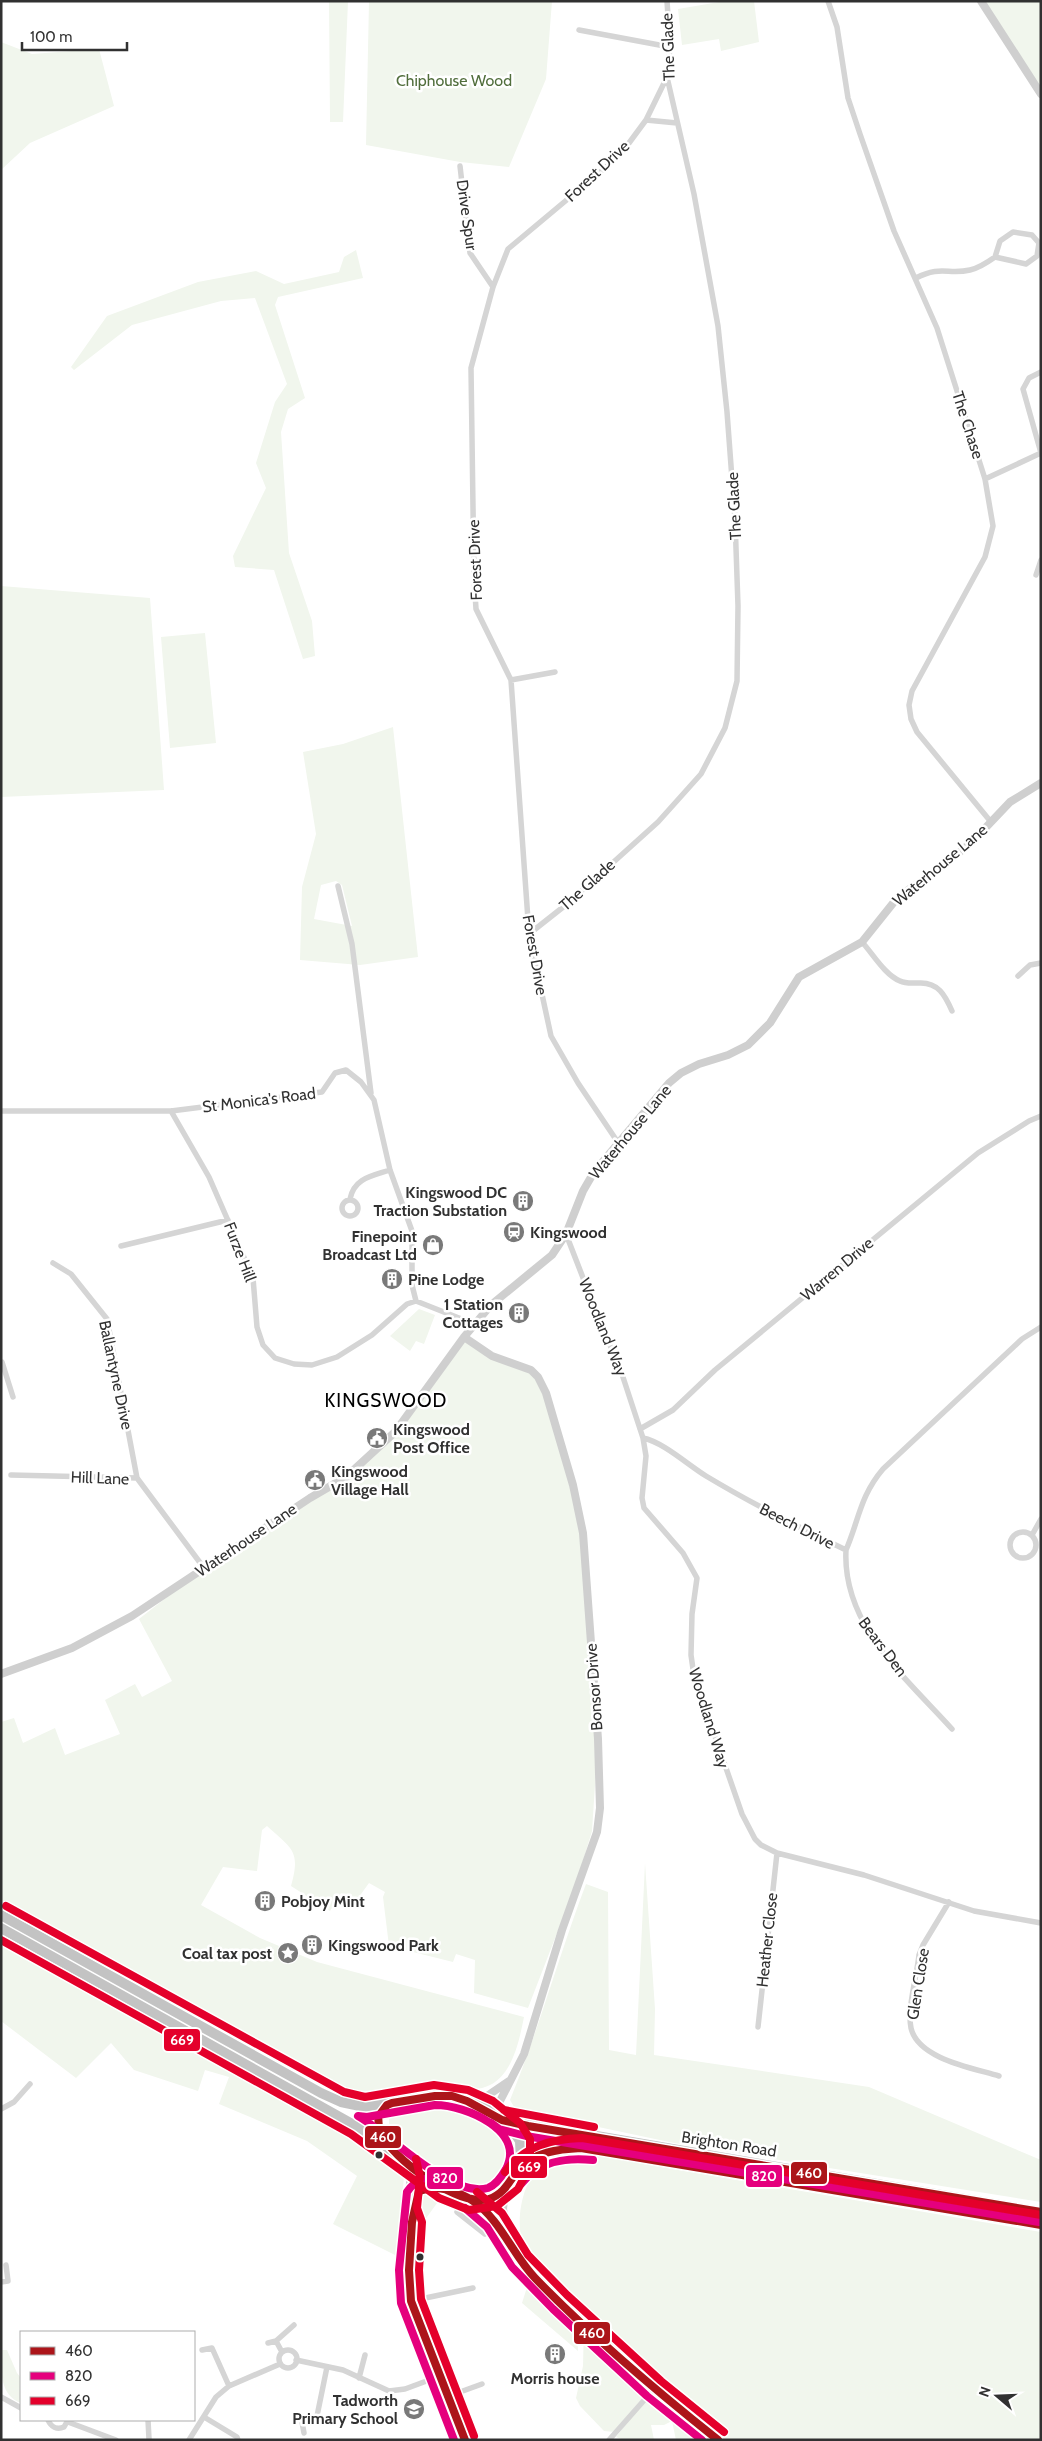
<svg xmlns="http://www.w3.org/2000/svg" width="1042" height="2441" font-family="Cabin,sans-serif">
  <rect width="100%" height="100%" fill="#fff"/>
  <path fill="#f1f6ed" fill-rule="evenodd" d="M329 1H348L343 122H330Z
    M369 1H552L546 79 509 167 460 162 366 145Z
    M725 1H754L759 42 721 51 719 39 682 45 678 9Z
    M982 1H1041V94Z
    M1 42 32 54 99 49 114 106 30 143 1 170Z
    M356 250 363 278 278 297 275 305 305 398 288 409 281 432 289 553 312 621 315 656 303 659 274 570 235 567 233 556 266 488 256 463 275 402 287 384 255 298 221 301 132 325 74 370 71 367 107 316 198 282 256 271 284 284 339 272 344 257Z
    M1 586 150 598 164 790 1 797Z
    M205 633 216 743 170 748 161 637Z
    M393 727 418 957 360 965 300 960 302 887 316 834 303 752 343 744ZM336 881 342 885 352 926 314 919 321 885Z
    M419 1309 435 1315 424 1344 416 1341 410 1351 390 1336Z
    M464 1337 538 1377 580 1518 598 1739 592 1831 576 1884 528 2008 474 1993 475 1960 456 1954 453 1962 389 1946 383 1897 385 1892 369 1883 356 1901 341 1893 330 1911 291 1886C301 1850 292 1849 267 1826L262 1830 257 1871 223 1867 201 1905 260 1938 317 1962 524 2017C518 2047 509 2091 470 2089 453 2088 436 2080 420 2083 405 2085 392 2097 377 2098 367 2099 356 2097 346 2096L1 1909V1722L14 1718 23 1743 55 1728 65 1755 120 1734 105 1700 135 1684 142 1697 172 1681 139 1619 204 1568 346 1477 395 1432Z
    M645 1863 655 2009 654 2055 869 2087 1041 2160V2202L674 2143 551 2117C533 2117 519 2118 510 2100 539 2029 559 1955 586 1884L608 1892 609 2050 636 2055Z
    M1 1938 317 2111 396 2166 404 2176 401 2214 407 2226 405 2250 399 2257 333 2224 357 2176 307 2141 219 2104 229 2077 205 2070 198 2091 134 2070 111 2043 76 2078 1 2021Z
    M450 2101C497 2113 527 2132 504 2184L484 2192 462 2189 445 2178 394 2138 389 2130V2116L424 2103Z
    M588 2152 643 2164 1041 2232V2440H676L672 2421 664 2425H651L654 2440H624L616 2437 647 2397 615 2432 604 2431 580 2406 576 2398 583 2366 584 2325C563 2301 537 2276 524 2247 514 2223 522 2178 544 2163 557 2154 573 2154 588 2152Z
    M423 2189 426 2193 440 2199 411 2239 416 2200Z
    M529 2281 577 2329 578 2351 522 2303Z
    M1 2350H7L17 2373 21 2378V2403C0 2395 1 2373 1 2350Z"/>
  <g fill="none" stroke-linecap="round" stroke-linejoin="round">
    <path stroke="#d5d5d5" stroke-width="5.5" d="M828 1 837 27 848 98 860 134 894 231 937 328 985 479 993 526 985 557 912 691 909 705 911 719 917 732 991 822
      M579 30 670 47
      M646 120 677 123
      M460 166 470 253 493 287
      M916 278C941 265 948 275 970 270 979 268 988 262 995 257L1000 241 1013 232 1032 235 1039 243 1037 256 1026 264 995 257
      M1041 372 1029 378 1023 389 1041 453
      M985 479 1041 453
      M1036 575 1041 560
      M511 680 555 672
      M338 886 352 944 371 1093
      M529 934 567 904 658 822 701 774 725 728 737 681 738 606 735 519 727 412 718 326 694 194 667 77 670 47 667 1
      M862 942C873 954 885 975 900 981 906 984 912 983 919 983 938 982 945 995 952 1011
      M1018 976 1030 965 1041 963
      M1 1111H171L322 1092 335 1073 346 1070 361 1082 374 1100 390 1170 412 1231V1285L416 1301
      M171 1111 209 1177 253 1278 257 1327 263 1345 275 1358 294 1364 312 1365 337 1357 372 1335 407 1304 416 1301 464 1320 473 1326
      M619 1144 578 1083 551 1036 529 934 511 680 476 609 474 577 471 368 493 287 508 249 618 157 629 143 646 120 667 77
      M350 1199C354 1178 372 1176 390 1170
      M342 1208a8 8 0 1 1 16 0a8 8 0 1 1-16 0Z
      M566 1234 606 1337 618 1362 643 1438 646 1456 642 1498 644 1508 683 1553 697 1578 692 1614 691 1655 694 1676 742 1814 755 1839 761 1845 777 1853 864 1875 974 1911 1041 1923
      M121 1246 228 1220
      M53 1263 71 1274 107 1319 137 1478
      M2 1362 13 1397
      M640 1429 673 1410 715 1370 978 1153 1029 1121 1041 1116
      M643 1438C663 1442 688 1465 706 1476 751 1503 798 1527 846 1550 859 1520 860 1496 883 1469L1022 1339 1041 1327
      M11 1475 137 1478 204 1568
      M1010 1545a13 13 0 1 1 26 0a13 13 0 1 1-26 0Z
      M1032 1535 1041 1519
      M846 1550C842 1625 906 1678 952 1729
      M949 1902 923 1945 919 1955C917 1975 907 2009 911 2028 918 2059 973 2068 999 2076
      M758 2027 777 1853
      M1 2109 14 2102 30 2084
      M457 2212 485 2234 500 2228
      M1 2282 8 2281 6 2265
      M411 2301 473 2288
      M268 2343 276 2341
      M202 2350 212 2348 229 2386
      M279 2359a9 9 0 1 1 18 0a9 9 0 1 1-18 0Z
      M282 2352 276 2341 294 2325
      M296 2360 343 2370 389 2391 405 2389 440 2376
      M359 2378 365 2355
      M449 2396 482 2384
      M1 2397 21 2408
      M317 2416 329 2423
      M204 2417 237 2437 238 2440
      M48 2420C51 2427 57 2430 64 2427L68 2420
      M148 2420 149 2439
      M68 2422 116 2440
      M304 2433 302 2422 317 2416 327 2367
      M189 2440 216 2397 229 2386 280 2364
      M609 2440 654 2389"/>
    <path stroke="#cfcfcf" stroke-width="8" d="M981 1 1041 94
      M464 1337 492 1356 531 1370 538 1377 546 1393 573 1485 583 1533 598 1739 600 1808 597 1832 562 1930 524 2054 500 2101 499 2117
      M1 1674 72 1648 132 1616 310 1498 346 1477 395 1432 464 1337 491 1305 552 1255 566 1234 583 1191 594 1172 669 1083 681 1073 699 1064 728 1055 748 1045 770 1023 799 977 862 942 898 897 943 866 973 841 1010 802 1041 783
      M463 2097 487 2096 509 2081
      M407 2163C416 2182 402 2203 412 2222
      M441 2189C430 2188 422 2186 416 2197L409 2270 411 2301 465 2440
      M505 2189 503 2209 507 2234
      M471 2200 495 2220 520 2261 560 2302 654 2389 718 2440"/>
    <path stroke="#c3c3c3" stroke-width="10" d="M1 1915 321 2093 341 2102 365 2107 434 2095H444L464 2099 487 2109 512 2129 520 2141 521 2162 510 2183 494 2197 471 2200 443 2189 356 2126 1 1928
      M389 2104 382 2111 377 2124 392 2149
      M503 2120 1041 2212
      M519 2168 549 2152 581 2148 1041 2225"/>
    <g stroke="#fff" stroke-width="11">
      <path id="bus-1" d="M1041 2212 528 2126 502 2120 467 2101 452 2096H435L392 2103 387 2105 378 2117C379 2121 378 2127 380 2132 392 2159 459 2208 489 2199 504 2194 509 2182 518 2170 532 2152 560 2149 581 2148L1041 2225
        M465 2440 411 2301 409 2270 412 2222 419 2191C437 2184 458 2191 473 2201 501 2220 512 2254 535 2278 592 2337 654 2389 718 2440"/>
    </g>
    <g stroke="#fff" stroke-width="11">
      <path id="bus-2" d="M435 2105C466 2105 526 2131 506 2169 502 2176 496 2185 488 2188 451 2199 390 2134 358 2116L367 2117Z
        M491 2123 499 2129 526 2136 1039 2222
        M444 2179C428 2177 416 2178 407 2192L399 2270 401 2303 454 2440
        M521 2184C539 2161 565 2157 593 2160
        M465 2208 487 2227 512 2267 553 2309 647 2396 702 2440"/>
    </g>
    <g stroke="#fff" stroke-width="11">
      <path id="bus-3" d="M1 1940 351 2134 439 2198 469 2210 497 2206 518 2189 530 2166V2139L520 2123 493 2101 468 2090 434 2085 365 2097 344 2092 6 1906
        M504 2110 594 2127
        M416 2159 420 2177 417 2208 422 2222 419 2270 421 2299 474 2436
        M505 2172C524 2146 551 2139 582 2138L1041 2215
        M477 2192 502 2213 528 2255 567 2295 661 2381 724 2432"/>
    </g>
    <use href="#bus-1" stroke="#ac151a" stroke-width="8"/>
    <use href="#bus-2" stroke="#e5007d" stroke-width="8"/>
    <use href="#bus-3" stroke="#e4002b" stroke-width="8"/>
  </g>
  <defs>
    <g id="building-disc" transform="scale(1.125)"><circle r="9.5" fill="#797979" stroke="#fff"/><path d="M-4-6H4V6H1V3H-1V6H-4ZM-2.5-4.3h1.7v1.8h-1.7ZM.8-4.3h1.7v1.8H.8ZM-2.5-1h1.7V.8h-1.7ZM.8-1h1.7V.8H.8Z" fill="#fff"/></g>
    <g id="station-disc" transform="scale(1.125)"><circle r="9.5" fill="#797979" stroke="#fff"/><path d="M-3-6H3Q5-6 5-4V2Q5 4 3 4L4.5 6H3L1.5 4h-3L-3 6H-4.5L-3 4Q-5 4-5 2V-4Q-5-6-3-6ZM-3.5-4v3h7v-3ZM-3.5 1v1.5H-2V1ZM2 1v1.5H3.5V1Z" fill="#fff"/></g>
    <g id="shop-disc" transform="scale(1.125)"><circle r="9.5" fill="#797979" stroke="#fff"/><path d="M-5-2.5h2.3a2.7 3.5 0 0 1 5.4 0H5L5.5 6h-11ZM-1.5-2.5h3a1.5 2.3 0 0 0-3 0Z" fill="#fff"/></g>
    <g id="civic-disc" transform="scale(1.125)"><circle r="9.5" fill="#797979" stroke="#fff"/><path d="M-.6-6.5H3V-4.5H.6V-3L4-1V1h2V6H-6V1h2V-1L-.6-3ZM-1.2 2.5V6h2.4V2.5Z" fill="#fff"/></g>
    <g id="sight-disc" transform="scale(1.125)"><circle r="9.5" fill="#797979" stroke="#fff"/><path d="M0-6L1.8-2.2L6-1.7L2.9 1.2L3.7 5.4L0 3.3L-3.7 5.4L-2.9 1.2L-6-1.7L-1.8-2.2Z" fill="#fff"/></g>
    <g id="school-disc" transform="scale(1.125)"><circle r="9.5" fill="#797979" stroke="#fff"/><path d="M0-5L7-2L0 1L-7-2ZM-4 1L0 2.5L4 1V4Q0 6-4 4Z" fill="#fff"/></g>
  </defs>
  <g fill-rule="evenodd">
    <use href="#building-disc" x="523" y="1201"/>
    <use href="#station-disc" x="514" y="1232"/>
    <use href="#shop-disc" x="433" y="1245"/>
    <use href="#building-disc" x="392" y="1279"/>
    <use href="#building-disc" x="519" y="1313"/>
    <use href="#civic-disc" x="377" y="1438"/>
    <use href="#civic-disc" x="315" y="1480"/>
    <use href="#building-disc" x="265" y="1901"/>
    <use href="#building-disc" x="312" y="1945"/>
    <use href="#sight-disc" x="288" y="1953"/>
    <use href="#building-disc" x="555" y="2354"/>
    <use href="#school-disc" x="414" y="2409"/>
  </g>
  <g fill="#313131" stroke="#fff" stroke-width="2">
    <circle cx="379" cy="2155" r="4.5"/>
    <circle cx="420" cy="2257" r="4.5"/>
  </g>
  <g text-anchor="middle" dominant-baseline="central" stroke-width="5" stroke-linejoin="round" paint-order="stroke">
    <g font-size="16" fill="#313131" stroke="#fff">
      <text transform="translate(668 47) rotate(-92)">The Glade</text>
      <text transform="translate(597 171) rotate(-43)">Forest Drive</text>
      <text transform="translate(467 215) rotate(82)">Drive Spur</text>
      <text transform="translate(968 425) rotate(72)">The Chase</text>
      <text transform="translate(734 506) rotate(-93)">The Glade</text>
      <text transform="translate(475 560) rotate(-92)">Forest Drive</text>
      <text transform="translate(940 865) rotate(-40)">Waterhouse Lane</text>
      <text transform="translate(587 885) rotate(-42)">The Glade</text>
      <text transform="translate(535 955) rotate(80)">Forest Drive</text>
      <text transform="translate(259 1100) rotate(-7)">St Monica's Road</text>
      <text transform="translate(630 1132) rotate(-50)">Waterhouse Lane</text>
      <text transform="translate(240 1252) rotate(69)">Furze Hill</text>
      <text transform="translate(837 1269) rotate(-40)">Warren Drive</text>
      <text transform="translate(603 1327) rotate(68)">Woodland Way</text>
      <text transform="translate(116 1375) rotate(78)">Ballantyne Drive</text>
      <text transform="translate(100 1478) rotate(2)">Hill Lane</text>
      <text transform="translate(797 1526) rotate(27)">Beech Drive</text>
      <text transform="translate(246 1540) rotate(-34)">Waterhouse Lane</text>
      <text transform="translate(883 1647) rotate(53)">Bears Den</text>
      <text transform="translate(594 1687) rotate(-94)">Bonsor Drive</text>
      <text transform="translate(709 1718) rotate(73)">Woodland Way</text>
      <text transform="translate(767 1940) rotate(-84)">Heather Close</text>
      <text transform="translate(918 1984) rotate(-81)">Glen Close</text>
      <text transform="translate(729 2144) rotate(9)">Brighton Road</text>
    </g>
    <g font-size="16" fill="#516e3c" stroke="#fff">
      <text x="454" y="80">Chiphouse Wood</text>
    </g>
    <g font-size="16" font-weight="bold" fill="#313131" stroke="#fff" text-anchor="start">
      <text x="507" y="1192" text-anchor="end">Kingswood DC<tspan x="507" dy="18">Traction Substation</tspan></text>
      <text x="530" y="1232">Kingswood</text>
      <text x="417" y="1236" text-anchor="end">Finepoint<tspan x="417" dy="18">Broadcast Ltd</tspan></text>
      <text x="408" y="1279">Pine Lodge</text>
      <text x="503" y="1304" text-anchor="end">1 Station<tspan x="503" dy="18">Cottages</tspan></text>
      <text x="393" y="1429">Kingswood<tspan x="393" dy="18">Post Office</tspan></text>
      <text x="331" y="1471">Kingswood<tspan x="331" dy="18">Village Hall</tspan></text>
      <text x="281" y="1901">Pobjoy Mint</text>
      <text x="328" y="1945">Kingswood Park</text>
      <text x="272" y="1953" text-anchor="end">Coal tax post</text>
      <text x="555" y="2378" text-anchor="middle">Morris house</text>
      <text x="398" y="2400" text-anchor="end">Tadworth<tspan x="398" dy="18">Primary School</tspan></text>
    </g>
    <g font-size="19" letter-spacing="1" fill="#000" stroke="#fff">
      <text x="386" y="1400">KINGSWOOD</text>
    </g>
  </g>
  <g stroke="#fff" stroke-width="2">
    <rect x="163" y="2028" width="38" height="24" rx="5" fill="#e4002b"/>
    <rect x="364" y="2125" width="38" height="24" rx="5" fill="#ac151a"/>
    <rect x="510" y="2155" width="38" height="24" rx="5" fill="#e4002b"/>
    <rect x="790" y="2161" width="38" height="24" rx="5" fill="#ac151a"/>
    <rect x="745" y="2164" width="38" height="24" rx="5" fill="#e5007d"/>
    <rect x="426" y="2166" width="38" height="24" rx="5" fill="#e5007d"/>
    <rect x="573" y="2321" width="38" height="24" rx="5" fill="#ac151a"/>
  </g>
  <g font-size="14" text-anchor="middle" font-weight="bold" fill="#fff">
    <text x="182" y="2045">669</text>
    <text x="383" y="2142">460</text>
    <text x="529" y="2172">669</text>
    <text x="809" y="2178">460</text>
    <text x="764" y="2181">820</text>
    <text x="445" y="2183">820</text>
    <text x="592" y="2338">460</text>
  </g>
  <rect width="1042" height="2441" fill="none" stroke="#313131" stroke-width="5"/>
  <rect x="20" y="2331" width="175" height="90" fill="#ffffff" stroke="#adadad"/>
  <rect x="30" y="2347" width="25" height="8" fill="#ac151a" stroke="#adadad"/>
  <text x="65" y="2356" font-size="15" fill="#313131">460</text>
  <rect x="30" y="2372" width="25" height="8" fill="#e5007d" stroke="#adadad"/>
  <text x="65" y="2381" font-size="15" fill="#313131">820</text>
  <rect x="30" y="2397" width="25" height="8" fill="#e4002b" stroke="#adadad"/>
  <text x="65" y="2406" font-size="15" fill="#313131">669</text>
  <g transform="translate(997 2396) rotate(289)" stroke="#ffffff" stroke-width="4" paint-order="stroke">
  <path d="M0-4L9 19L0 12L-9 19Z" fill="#313131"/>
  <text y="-8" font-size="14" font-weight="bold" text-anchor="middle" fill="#313131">N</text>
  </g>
  <path d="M22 42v8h105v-8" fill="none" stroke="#313131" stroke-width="2.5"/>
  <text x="30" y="42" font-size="15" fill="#313131" stroke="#ffffff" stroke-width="4" paint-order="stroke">100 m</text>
</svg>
